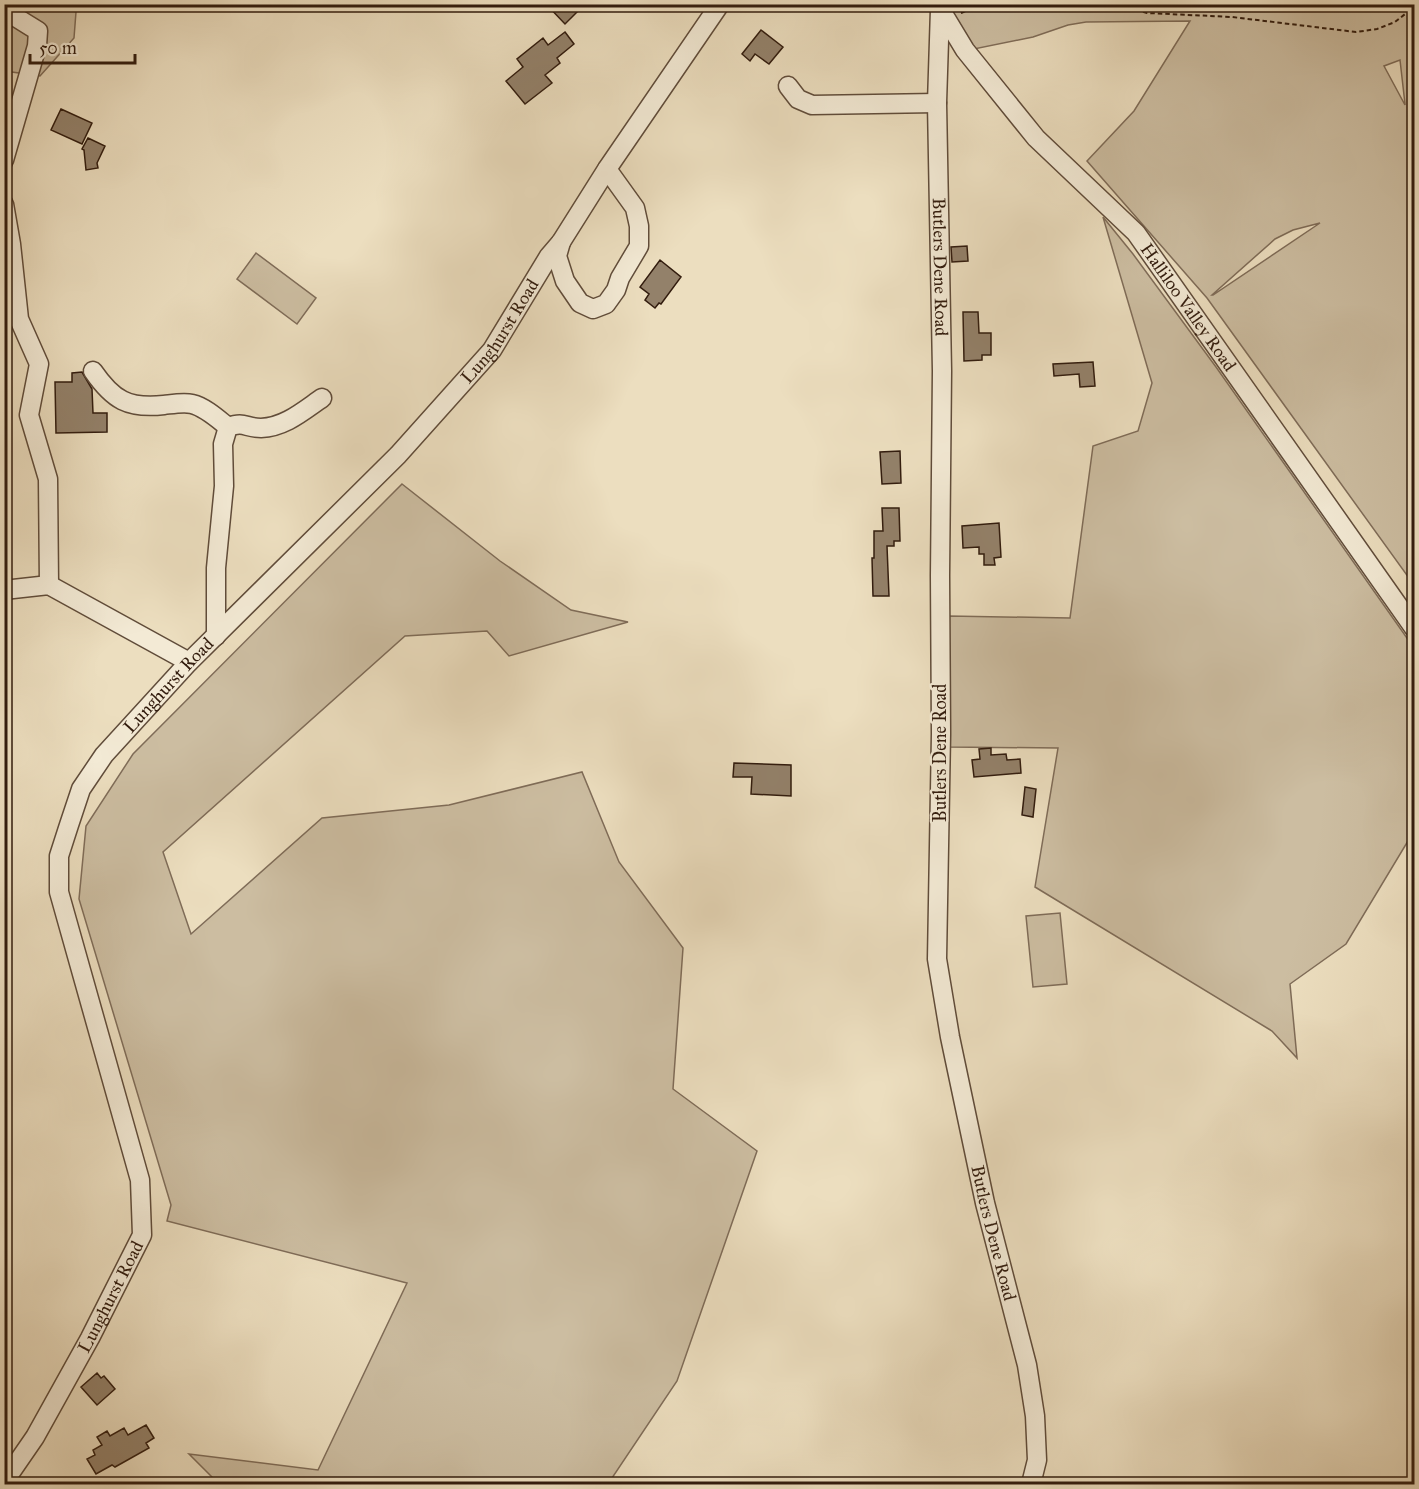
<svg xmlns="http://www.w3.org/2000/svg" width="1419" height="1489" font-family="'IM FELL Great Primer',serif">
  <rect width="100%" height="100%" fill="#ecdebf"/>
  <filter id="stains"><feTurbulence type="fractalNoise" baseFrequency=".00333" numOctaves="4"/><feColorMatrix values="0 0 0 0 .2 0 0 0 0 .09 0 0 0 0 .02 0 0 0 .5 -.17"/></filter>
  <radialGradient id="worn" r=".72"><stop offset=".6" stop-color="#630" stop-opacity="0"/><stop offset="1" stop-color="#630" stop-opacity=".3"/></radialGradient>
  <path fill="#ccbda1" stroke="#7f6c58" stroke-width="1.5" fill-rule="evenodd" d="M5 5H64L76 12 74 38 40 76 5 71Z
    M946 5H1414V585L1207 298 1087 161 1134 111 1190 21 1086 22 1068 25 1033 37 974 49ZM1400 60 1405 104V105L1384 66ZM1320 223 1213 295H1212L1275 239 1293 230Z
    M1103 217 1133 254 1216 367 1414 648V831L1346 944 1290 984 1297 1058 1272 1031 1035 887 1058 748 949 747V616L1070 618 1093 446 1138 431 1152 383Z
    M256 253 316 298 297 324 237 279Z
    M402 484 500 561 571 610 628 622 509 656 487 631 405 636 163 852 191 934 322 818 449 805 582 772 619 862 683 948 673 1089 757 1151 677 1381 608 1484H219L189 1454 318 1470 407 1283 167 1221 171 1205 79 899 86 826 133 754Z
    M1060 913 1067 984 1033 987 1026 916Z"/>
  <path fill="#93816a" stroke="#321c0e" stroke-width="1.5" d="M546 4H585L565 24Z
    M761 30 783 47 769 64 755 54 750 61 742 54Z
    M565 32 574 44 557 58 560 63 545 75 552 83 525 104 506 81 523 67 517 59 543 38 548 45Z
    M61 109 92 123 82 144 51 130Z
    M88 138 105 146 97 163 98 168 86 170 84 150 82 149Z
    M967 246 968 261 952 262 951 247Z
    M660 260 681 277 661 304 659 303 655 308 645 300 649 294 640 287Z
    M963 312H978L979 333H991V355H982V360L964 361Z
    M1093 362 1095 386 1080 387 1079 374 1054 376 1053 364Z
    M82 372 92 389 93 413H107V432L56 433 55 382H72V373Z
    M900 451 901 483 882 484 880 452Z
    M882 508H899L900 541H894V546H887L889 596H873L872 558H874V531H883Z
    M999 523 1001 557 994 558 995 565H984V554H979V547L963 548 962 526Z
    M991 748V755L1006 754 1007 760 1020 759 1021 773 974 777 972 760 980 759 979 749Z
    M734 763 791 765V796L751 794 752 777H733Z
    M1025 787 1036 789 1033 817 1022 815Z
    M97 1373 101 1378 104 1376 115 1389 97 1405 81 1387Z
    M146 1425 154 1438 146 1443 149 1448 115 1467 112 1465 96 1474 87 1459 95 1455 93 1450 102 1445 97 1437 107 1431 110 1436 124 1428 128 1435Z"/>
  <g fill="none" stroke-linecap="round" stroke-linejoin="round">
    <g stroke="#604c3a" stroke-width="21">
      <g id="minor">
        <path id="s1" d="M939 7 965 50 1036 138 1136 233 1414 628"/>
        <path id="s2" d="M940 9 937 103 942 371 940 576 941 734 937 959 950 1037 985 1203 1027 1365 1035 1416 1037 1460 1031 1484"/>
        <path d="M4 10 38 31 37 46 4 160"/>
        <path d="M788 86 798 99 812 105 937 103"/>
        <path d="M4 204 11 244 19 319 39 364 29 415 48 479 49 585"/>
        <path d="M561 242 557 256 565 281 580 303 593 309 606 304 616 290 620 278 639 246V226L635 208 607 169"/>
        <path d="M93 371C113 400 128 409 164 405 173 404 184 402 192 404 205 407 218 419 228 427"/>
        <path d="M4 590 49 585 189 662"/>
        <path d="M216 636V568L224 486 223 444 228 427C245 421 245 428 261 428 285 427 303 411 322 398"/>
        <path id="s3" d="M4 1482 35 1437 90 1338 142 1235 140 1180 59 892V856L69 825 81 789 104 755 189 662 398 455 492 350 549 256 561 242 607 169 720 4"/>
      </g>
    </g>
    <path stroke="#321c0e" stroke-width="2" stroke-dasharray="4.5 3" stroke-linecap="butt" d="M1114 4 1147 13 1232 17 1356 32 1377 29 1395 22 1414 7
      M961 13 983 4"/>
    <use href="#minor" stroke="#f3ead5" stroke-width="18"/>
  </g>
  <g text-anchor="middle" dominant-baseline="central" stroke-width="4.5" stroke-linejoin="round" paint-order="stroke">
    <g font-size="18" fill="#321c0e" stroke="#f3ead5">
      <text stroke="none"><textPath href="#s2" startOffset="258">Butlers Dene Road</textPath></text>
      <text stroke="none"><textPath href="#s1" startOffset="392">Halliloo Valley Road</textPath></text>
      <text stroke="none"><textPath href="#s3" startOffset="1366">Lunghurst Road</textPath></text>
      <text stroke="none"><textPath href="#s3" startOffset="880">Lunghurst Road</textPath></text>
      <text transform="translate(940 753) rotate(-90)">Butlers Dene Road</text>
      <text stroke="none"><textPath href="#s2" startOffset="1230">Butlers Dene Road</textPath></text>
      <text stroke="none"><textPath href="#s3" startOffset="214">Lunghurst Road</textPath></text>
    </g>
  </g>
  <rect width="1419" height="1489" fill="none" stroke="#ecdebf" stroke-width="24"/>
  <rect x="6" y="6" width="1407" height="1477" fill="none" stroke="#321c0e" stroke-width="3"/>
  <rect x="12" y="12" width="1395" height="1465" fill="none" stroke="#321c0e" stroke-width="1.5"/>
  <path d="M30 54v9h105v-9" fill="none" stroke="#321c0e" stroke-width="3"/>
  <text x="39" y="54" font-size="18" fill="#321c0e" stroke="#f3ead5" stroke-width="4.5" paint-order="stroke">50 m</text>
  <rect width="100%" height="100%" filter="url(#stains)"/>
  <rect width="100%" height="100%" fill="url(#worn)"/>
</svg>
